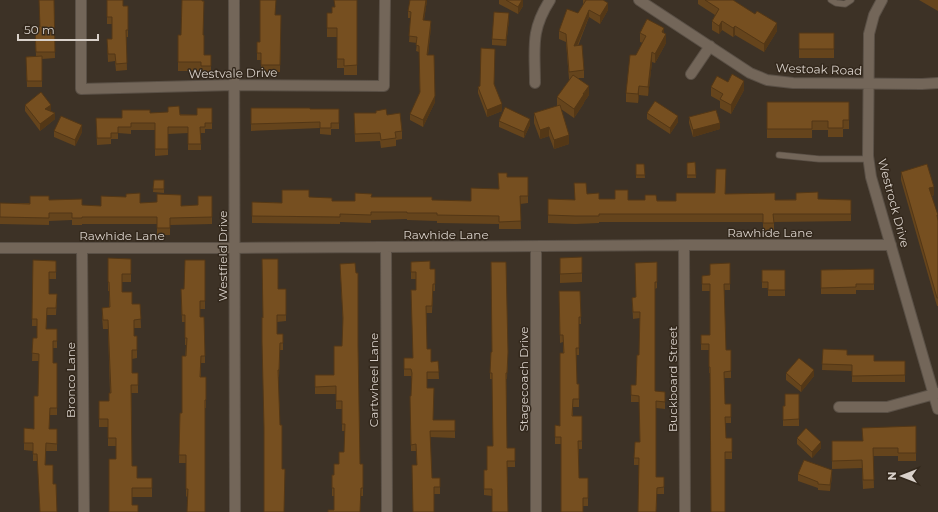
<svg xmlns="http://www.w3.org/2000/svg" width="938" height="512" font-family="Montserrat,sans-serif">
  <rect width="100%" height="100%" fill="#3d3226"/>
  <g fill="none" stroke-linecap="round" stroke-linejoin="round">
    <g stroke="#5a5046" stroke-width="7">
      <path id="service" d="M831 0 836 3 845 4 851 0
        M779 155 819 159H868"/>
    </g>
    <g stroke="#5a5046" stroke-width="12">
      <path id="minor" d="M81 0V89L234 85 384 86 385 0
        M234 0 235 512
        M639 0 750 73 767 80 793 83 922 84 938 83
        M882 0 874 15 869 34 868 156 871 177 938 409
        M691 74 710 46
        M535 83C535 48 530 31 550 0
        M684 245 685 512
        M386 247 387 512
        M536 247V512
        M0 248H235L684 245H891
        M82 248 84 512
        M839 407H887L938 393"/>
    </g>
    <use href="#service" stroke="#736659" stroke-width="5.5"/>
    <use href="#minor" stroke="#736659" stroke-width="10"/>
  </g>
  <path fill="#65441c" d="M54 0 55 58 42 59V87H27L26 57 36 56 35 27H39Z
    M107 0 123 6H128V37H126L127 70 116 71 115 61 108 62 107 39H112V24H107Z
    M357 0V75H344V68H337V37H327V13H332L334 7Z
    M427 0 424 20 431 27 428 55 435 102 423 127 410 120V114L420 93 419 52 416 51 417 43 409 42 411 18H408V11Z
    M499 0H523V6L518 14 499 4Z
    M583 0H604V1L608 10 600 24 589 17 578 46 584 70V78H578L589 95 584 102V103L574 118 561 109 569 144 554 149 549 136 540 139 534 123V113L557 106V97L570 79H569L566 42 559 39V31L578 13 583 6Z
    M698 0H733L777 31 764 52 735 35 733 37 722 30 719 34 712 30V21L715 15 698 4Z
    M919 0H938V11Z
    M202 1 204 55H211V75H201V71H178V35H181Z
    M276 15H281L280 72H261V60H257V42H260Z
    M509 19 506 46 492 45V39Z
    M640 33H664L666 43 655 63 652 62 648 96 639 95 638 103 626 102V93L636 55 643 43 640 42Z
    M799 33H834V58H799Z
    M478 87 502 111 487 117 478 93Z
    M711 87 744 90 731 114 720 108V101L711 96Z
    M767 102H849V129H843V137H828V130H812V138H767Z
    M25 105 50 111 55 119 40 131 25 111Z
    M212 108V129H205V133H201V150H188V133L168 134V155L155 156V130H131V134L118 133V139H111V144L97 145 96 118H122L150 113 197 115Z
    M310 109H339V129H331V135L320 134V128L251 131V124Z
    M376 111 387 115 402 131V139L396 140V146L381 148 380 141 355 142 354 113H376Z
    M647 113 678 122 670 134 647 119Z
    M689 117 720 129 693 137 689 123Z
    M499 121 530 125 524 138 499 127Z
    M54 131 82 132 75 146 54 137Z
    M695 162 696 178H687V163Z
    M636 164H644L645 178H636Z
    M901 172 934 195 932 196 938 221V306H937L901 180Z
    M507 177H528V203L520 204 521 229H499V224L437 223V221L407 220V219L371 220V223L340 222V224L252 223V202L282 203 309 197 332 201H355L371 197 432 200 471 201 498 189Z
    M154 180H164V193L153 192Z
    M587 194 599 199 628 200 676 201 726 194 775 200 818 199 851 200V221L774 222V230L763 231V222H599V223L575 224 548 223V199L575 200Z
    M212 196V224L170 225V235H157V224H82V225H72V220L49 221V225L0 224V203H30L49 200 82 205 101 206 140 203 181 206 198 205Z
    M108 258 131 259V282H122V292L132 304H140L141 328H134V336H137V358L132 359V373L138 385V393H131L132 466 137 478H152V497H132L109 512 116 459V446H108V427H99V401H109L110 393 108 329H103L102 316 109 308V291H108Z
    M560 258 582 273V282L560 283Z
    M33 260 56 261V279H49V294H57L56 315H47L46 329H57V348H53V363H57V415H50L49 429H57V451H46L45 465 53 484 57 512 37 461H33V451L24 450V428L34 429 38 396 39 361H32L33 338H37V326H32Z
    M205 260V309H200V317L205 345V363H201V377H206V408H205L187 496 186 497V463H179L180 413H182L186 345H185V322H182L181 289H184Z
    M411 262 430 269H435V291H433L432 313H426L427 349 431 362 438 361 439 379H427V388L433 420H455V438L430 437 432 478H440V494H434L417 465 416 451H411L410 396H411L412 379 411 376H404V358H413L416 290V279H411Z
    M657 262V288L655 289V391L665 399V409L656 408V477L664 487V494H657L656 512H638L639 465H634V458L640 442 639 402H631V395L636 385 639 355 640 318 633 319 632 298 636 297Z
    M730 263V290H724L726 350H731V378H724L725 404H731V423H725L726 438H732V459H725L710 373H709V350H701V335H710V291H702V276L710 275Z
    M340 264 358 349 360 464H363V496H361L334 510V496H332V475H334L339 464 344 452 345 431H342V409H336V394H315V375H334L342 346 343 324Z
    M874 269V290H856V294H821V270Z
    M762 270H785V296H768V288H762Z
    M278 289H286V321L277 322V334H283V350H280L279 377H278L284 512 264 434 263 318Z
    M559 291H580L581 324H579V355H576L577 384H579V407H573V416H582V449H579V478H588V506H583L561 444H555V425L560 426 563 353V342L560 343Z
    M823 349 874 361H905V382H852V371L822 370Z
    M508 352 507 379H506L507 448H515V467H507L492 496 484 495V470H487L493 446 492 379H490V373Z
    M786 373 814 376 801 392 786 380Z
    M799 394V426H783V406H785Z
    M916 426V461H898V456H873L874 488 863 489 862 468 832 469V441H863Z
    M797 438 821 448 812 458 797 444Z
    M798 474 832 476 830 491 818 490V488L798 481Z"/>
  <path fill="#533716" d="M426 0H427L423 26V20Z
    M522 0H523V6L518 14V7Z
    M608 3V10L600 24V16Z
    M589 10V17L574 53V46Z
    M509 13V19L506 46V40Z
    M431 21V27L427 62V55Z
    M722 21V30L719 34V26Z
    M777 23V31L764 52V44Z
    M735 26V35L733 37V28Z
    M664 28V37L666 34V43L655 63V54L662 32Z
    M652 52V62L648 96V87Z
    M744 81V90L731 114V105Z
    M589 86V95L584 102V103L574 118V109Z
    M639 86V95L638 103V94Z
    M435 96V102L423 127V120Z
    M502 104V111L487 117V110Z
    M51 105V111L45 109Z
    M55 113V119L40 131V124Z
    M678 116V122L670 134V128Z
    M530 119V125L524 138V132Z
    M720 123V129L693 137V130Z
    M82 125V132L75 146V140Z
    M549 127V136L540 139V130Z
    M569 135V144L554 149V140Z
    M934 187V195L929 197V188Z
    M814 370V376L801 392V386Z
    M821 442V448L812 458V452Z
    M832 470V476L830 491V485Z"/>
  <path fill="#764f20" stroke="#533716" d="M39 0H54L55 52H36L35 27H40Z
    M107 0H123V6H128V30H126L127 63 116 64 115 54H108L107 39H112V17H107Z
    M182 0H202V1H204L203 35H204V55H211V66H201V62H178V35H181Z
    M260 0H276L275 15H281L280 65H261V53H257V42H260Z
    M334 0H357V65L344 66V59H337V28H327V13H332V7H335Z
    M410 0H426L423 20 431 21 427 55H434L435 96 423 120 410 114 420 92 419 46 416 45 417 37 409 36 411 12 408 11Z
    M506 0H522L518 7Z
    M586 0H603L608 3 600 16 589 10 574 46 582 45 584 70 569 72 566 34 559 31 567 9 578 13Z
    M705 0H733L755 14 757 11 777 23 764 44 735 26 733 28 722 21 719 26 712 21 719 9Z
    M494 12 509 13 506 40 492 39Z
    M647 19 664 28 662 32 666 34 655 54 652 52 648 87 639 86 638 94 626 93 630 55H636L646 36 640 33Z
    M799 33H834V49H799Z
    M481 48 495 49 494 84 502 104 487 110 478 87 480 86Z
    M42 56V81H27L26 57Z
    M732 74 744 81 731 105 720 99 723 94 711 87 717 76 728 82Z
    M573 75 589 86 583 94H584L574 109 557 97Z
    M41 92 51 105 45 109 55 113 40 124 25 105Z
    M655 101 678 116 670 128 647 113Z
    M767 102H849V120H843V128H828V121H812V129H767Z
    M560 105 569 135 554 140 549 127 540 130 534 113Z
    M179 106 180 115H197V108H212V123H205V127H200L201 144H188V127H168V149H155V123H131V127H118V133H111V138H97L96 118H122V110H150V113L168 112V107Z
    M505 107 530 119 524 132 499 121Z
    M251 108H310V109H339V123H331V128H320V122L251 124Z
    M386 109 387 115 400 113 402 131 395 132 396 138 381 140 380 133 355 134 354 113H376V111Z
    M716 110 720 123 693 130 689 117Z
    M61 116 82 125 75 140 54 131Z
    M695 162 696 175H687V163Z
    M636 164H644L645 175H636Z
    M927 164 934 187 929 188 938 215H937L938 221V298H937L901 172Z
    M716 169H726L725 194 775 193V200H796V193L818 192V199L851 200V214H773L774 223H763V214H599V216H575L548 215V199L575 200 574 183H586L587 194 599 193V199H615V190H628V200H645V195H656L657 201H676V193H715Z
    M498 173H507V177H528V196H520L521 221 499 222V216L437 215V213H407V212H371V215L340 214V217L252 216V202L282 203V190H309V197L332 198V201H355V193L372 194 371 197H432V200L471 201V188L499 189Z
    M154 180H164V189H153Z
    M140 193V203L157 202V194L181 195V206L198 205V196H212V217L170 218V228H157V217H82V218H72V213H49V218L0 217V203L30 204V196H49V200L82 199V205L101 206V196L126 197V194Z
    M582 257V273L560 274V258Z
    M108 258 131 259V274H122V292H132V304H140L141 319 134 320V336H137V350H132V373H138V385H131L132 466H137V478H152V488H132V505H138V512H109V459H116V438H108V419H99V401H109V393H111L108 320H103L102 308 110 307 109 282H108Z
    M262 259H278V289H286V315H277V334H283V343H280L279 370H278L280 425H282V469H285L284 512H264V427L262 342V317L263 318Z
    M33 260 56 261V272H49V294H57L56 308H47L46 329H57V341H53V363H57V408H50L49 429H57V444L46 443 45 465H53V484H56L57 512H40L37 454H33V443H24V428L34 429V396H38L39 354 32 353 33 338H37V319H32Z
    M185 260H205V301H200V317H204L205 356H201L200 377H206V400H205V512H187L188 489H186V455H179L180 413H182V356H186L187 338H185V315H182L181 289H184Z
    M430 261V269H435V284H433L432 306H426L427 349H431V362L438 361 439 372H427V388H434L433 420H455V431H430L432 478H440V487H434V512H413L412 465H417L416 444 411 445 410 396H411L412 373 411 369H404V358H413L411 290H416V272H411V262Z
    M491 262H506L508 352 507 373H506L507 448H515V461H507L508 512H492V489H484V470H487V446H493L492 373H490L491 352H492Z
    M657 262V282H655V391L665 392V402L656 401V477H664V487L657 488 656 512H638L639 458H634L635 442H640L639 396 631 395V385H636L637 355H639L640 312H633L632 298 636 297 635 263Z
    M355 263 356 273H358V346L360 464H363V488H361L360 512H328V510H334V488H332V475H334V464H339V452H344L345 424H342V401H336V386L315 387V375H334V346H342L343 318 340 264Z
    M730 263V284H724L726 350H731V371L724 372 725 404H731V417H725L726 438H732V452H725V512H711L710 367H709V344H701V335H710V284H702V276L710 275V264Z
    M874 269V284H856V287L821 288V270Z
    M762 270H785V290H768V282H762Z
    M559 291H580L581 317H579V348H576L577 384H579V399H573L572 416H582V441H578L579 478H588V498H583V512H561V437H555V425L560 426V353H564L563 335H560Z
    M823 349 847 350V355H874V361H905V375L852 376V365L822 364Z
    M799 358 814 370 801 386 786 373Z
    M785 394H799V419L783 420V406H785Z
    M916 426V453H898V448H873L874 480H863L862 460 832 461V441H863L862 428Z
    M806 428 821 442 812 452 797 438Z
    M804 460 832 470 830 485 818 484V482L798 474Z"/>
  <g text-anchor="middle" dominant-baseline="central" stroke-width="3" stroke-linejoin="round" paint-order="stroke">
    <g font-size="12" fill="#d9d1ca" stroke="#33281c">
      <text transform="translate(819 69) rotate(2)">Westoak Road</text>
      <text transform="translate(233 73) rotate(-1)">Westvale Drive</text>
      <text transform="translate(894 203) rotate(75)">Westrock Drive</text>
      <text x="770" y="232">Rawhide Lane</text>
      <text x="446" y="234">Rawhide Lane</text>
      <text x="122" y="235">Rawhide Lane</text>
      <text transform="translate(222 256) rotate(-90)">Westfield Drive</text>
      <text transform="translate(523 379) rotate(-90)">Stagecoach Drive</text>
      <text transform="translate(672 379) rotate(-90)">Buckboard Street</text>
      <text transform="translate(70 380) rotate(-90)">Bronco Lane</text>
      <text transform="translate(373 380) rotate(-90)">Cartwheel Lane</text>
    </g>
  </g>
  <g transform="translate(902 476) rotate(270)" stroke="#33281c" stroke-width="3" paint-order="stroke">
  <path d="M0-3L7 15L0 10L-7 15Z" fill="#d9d1ca"/>
  <text y="-6" font-size="11" font-weight="bold" text-anchor="middle" fill="#d9d1ca">N</text>
  </g>
  <path d="M18 34v6h80v-6" fill="none" stroke="#d9d1ca" stroke-width="2"/>
  <text x="24" y="34" font-size="12" fill="#d9d1ca" stroke="#33281c" stroke-width="3" paint-order="stroke">50 m</text>
</svg>
